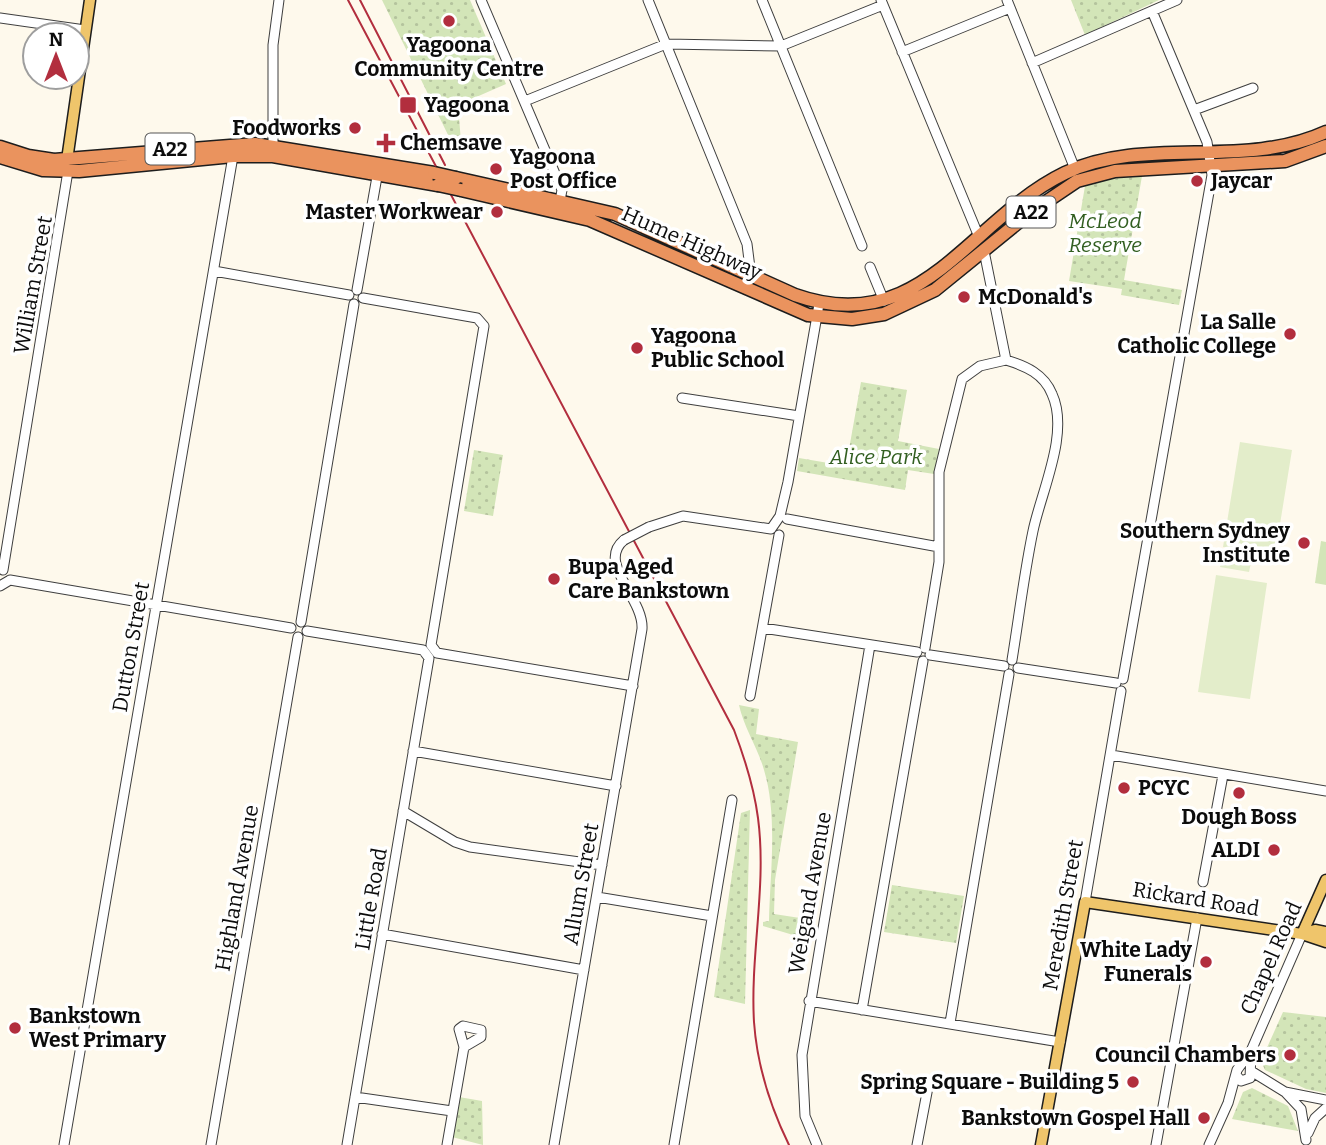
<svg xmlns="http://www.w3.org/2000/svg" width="1326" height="1145" font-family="Bitter,serif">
  <defs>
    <pattern id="park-dots" width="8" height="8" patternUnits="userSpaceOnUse" patternTransform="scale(1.75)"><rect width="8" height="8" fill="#d3e5b8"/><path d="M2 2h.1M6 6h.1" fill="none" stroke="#b4c39d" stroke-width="1.8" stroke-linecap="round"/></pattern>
  </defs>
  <rect width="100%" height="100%" fill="#fef9ec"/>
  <path fill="#d3e5b8" d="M1321 541 1326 542V585L1315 583Z"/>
  <path fill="url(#park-dots)" d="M382 0H470L506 84 458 105 461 142 451 141Z
    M1071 0H1159L1085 35Z
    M1142 176 1124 280 1182 290 1179 305 1121 295 1122 289 1069 281 1085 186 1107 179Z
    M861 382 907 390 898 441 939 449 934 474 908 470 905 490 797 471 799 458 846 466Z
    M474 450 503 455 493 516 464 511Z
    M739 705 759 709 756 734 798 742 775 880 774 914 813 920 810 940 763 926V922L769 921C770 874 778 816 764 770 758 748 744 728 739 705Z
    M750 810 745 1004 714 997 741 813Z
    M892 885 964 896 956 943 884 932Z
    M1283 1012 1326 1017V1093L1306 1089 1265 1070 1261 1061Z
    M1252 1088 1288 1106 1298 1131 1232 1119 1243 1092Z
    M459 1097 482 1101 483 1145 452 1137Z"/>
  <path fill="#e3edca" d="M1240 442 1292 450 1275 555 1223 547Z
    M1223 554 1252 558 1249 572 1220 567Z
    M1216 575 1267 583 1250 699 1198 692Z"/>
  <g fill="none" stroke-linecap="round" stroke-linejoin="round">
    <g stroke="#3f3f3f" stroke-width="11">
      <path id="minor" d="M481 0 562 190 559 206
        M648 0 747 244 751 276
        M762 0 862 246
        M881 0 979 237
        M1007 0 1075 169
        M0 18 85 30
        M902 52 1010 8
        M1032 63 1177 0
        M525 101 666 44 781 46 883 5
        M1194 110 1253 88
        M273 151V45L279 0
        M984 251 1006 360
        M870 267 884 301
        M214 271 349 295
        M357 290 378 171
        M363 298 477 318 484 326 431 645
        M1006 360C1026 366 1044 374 1052 394 1070 433 1041 492 1033 531 1024 574 1019 617 1012 660
        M682 398 799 416
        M787 519 939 547
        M649 527 683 516 771 529
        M771 529 780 516 788 482 819 304
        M3 570 68 171
        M10 580 291 628
        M0 586 10 580
        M301 622 354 304
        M763 628 917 652
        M307 631 423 650 429 658
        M431 645 437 653 633 686
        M925 648 939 562V472L962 379 980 366 1006 360
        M930 655 1004 666
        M1018 668 1116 683
        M1123 679 1212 175 1207 142 1152 11
        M750 696 779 535
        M413 751 616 786
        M1111 755 1326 791
        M403 811 455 842 470 847 602 865
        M1203 882 1223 775
        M597 897 712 916
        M1085 902 1121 691
        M382 934 584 970
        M809 1001 1060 1042
        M862 1010 923 661
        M950 1023 1009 674
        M1251 1071 1285 1092 1326 1100
        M1236 1075 1241 1081 1250 1078 1251 1053
        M1286 1093 1301 1109 1306 1140
        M355 1097 452 1111
        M1308 1133 1315 1118 1326 1108
        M64 1145 233 156
        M211 1145 298 637
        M347 1145 429 658
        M447 1145 464 1047 459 1029 463 1026 481 1030V1037L464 1047
        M554 1145 642 629C644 598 596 563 624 540
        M674 1145 732 800
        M817 1145 805 1116 802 1055 870 645
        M917 1145 929 1082
        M1156 1145 1197 918
        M1209 1145 1228 1103 1237 1070 1251 1051 1302 934"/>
    </g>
    <g stroke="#1d1d1d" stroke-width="13">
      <path id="major" d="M67 160 90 0
        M1302 934 1326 880
        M1302 934 1315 930 1326 932
        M1041 1145 1085 902 1302 934 1326 942"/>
    </g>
    <g stroke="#1d1d1d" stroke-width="15">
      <path id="highway" d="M0 147 28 156 54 160 255 144 434 173
        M0 157 43 170 79 171 233 156H273L438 185
        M456 178 615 214 795 295C922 340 968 220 1065 173 1145 135 1244 170 1326 132
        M461 190 590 220 808 315 852 319 884 314 935 290 1031 212 1077 181 1115 171 1285 161 1326 146"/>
    </g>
    <use href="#minor" stroke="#fff" stroke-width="9"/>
    <use href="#major" stroke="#efc56b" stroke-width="10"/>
    <use href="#highway" stroke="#ea935e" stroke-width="12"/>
    <path stroke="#b22e3e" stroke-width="2" d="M348 0 734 730C745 759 754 787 758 818 767 886 750 954 754 1022 757 1065 770 1106 789 1145
      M360 0 445 165"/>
    <g stroke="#3f3f3f" stroke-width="11" stroke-linecap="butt">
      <path id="minor-bridge" d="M624 540 649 527"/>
    </g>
    <g stroke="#1d1d1d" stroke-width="15" stroke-linecap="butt">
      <path id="highway-bridge" d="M434 173 456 178
        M438 185 461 190"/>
    </g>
    <use href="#minor-bridge" stroke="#fff" stroke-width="9"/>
    <use href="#highway-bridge" stroke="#ea935e" stroke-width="12"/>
  </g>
  <g fill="#b22e3e" stroke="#fff" stroke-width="2.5">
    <circle cx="449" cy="21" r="7"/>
    <rect x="399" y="96" width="18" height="18" rx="3.5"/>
    <circle cx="355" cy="128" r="7"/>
    <path d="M382.5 132.5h7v7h7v7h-7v7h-7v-7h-7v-7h7z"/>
    <circle cx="496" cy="169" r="7"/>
    <circle cx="1197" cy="181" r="7"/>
    <circle cx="497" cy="212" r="7"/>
    <circle cx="964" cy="297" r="7"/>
    <circle cx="1290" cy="334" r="7"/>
    <circle cx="637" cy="348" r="7"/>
    <circle cx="1304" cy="543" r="7"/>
    <circle cx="554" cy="579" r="7"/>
    <circle cx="1124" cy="788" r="7"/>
    <circle cx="1239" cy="793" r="7"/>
    <circle cx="1274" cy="850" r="7"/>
    <circle cx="1206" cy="962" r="7"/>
    <circle cx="15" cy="1028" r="7"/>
    <circle cx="1290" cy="1055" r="7"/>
    <circle cx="1133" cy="1082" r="7"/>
    <circle cx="1204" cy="1118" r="7"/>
  </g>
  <g text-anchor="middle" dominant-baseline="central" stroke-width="7" stroke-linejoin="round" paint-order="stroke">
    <g fill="#fff" stroke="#555" stroke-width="2">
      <rect x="145.5" y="133.5" width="49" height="31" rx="5"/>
      <rect x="1006.5" y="196.5" width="49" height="31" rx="5"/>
    </g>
    <g font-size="19" font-weight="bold" fill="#0c0c0c">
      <text x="170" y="149">A22</text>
      <text x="1031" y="212">A22</text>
    </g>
    <g font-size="21" font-weight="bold" fill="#0c0c0c" stroke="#fff" text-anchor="start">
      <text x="449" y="45" text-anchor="middle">Yagoona<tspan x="449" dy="24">Community Centre</tspan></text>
      <text x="424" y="105">Yagoona</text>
      <text x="341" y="128" text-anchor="end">Foodworks</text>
      <text x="400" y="143">Chemsave</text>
      <text x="510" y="157">Yagoona<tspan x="510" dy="24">Post Office</tspan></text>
      <text x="1211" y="181">Jaycar</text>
      <text x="483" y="212" text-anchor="end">Master Workwear</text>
      <text x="978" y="297">McDonald's</text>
      <text x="1276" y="322" text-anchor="end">La Salle<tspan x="1276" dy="24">Catholic College</tspan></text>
      <text x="651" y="336">Yagoona<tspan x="651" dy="24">Public School</tspan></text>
      <text x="1290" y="531" text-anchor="end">Southern Sydney<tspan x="1290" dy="24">Institute</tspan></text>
      <text x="568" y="567">Bupa Aged<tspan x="568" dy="24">Care Bankstown</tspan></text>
      <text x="1138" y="788">PCYC</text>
      <text x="1239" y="817" text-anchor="middle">Dough Boss</text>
      <text x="1260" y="850" text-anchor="end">ALDI</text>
      <text x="1192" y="950" text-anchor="end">White Lady<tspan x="1192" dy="24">Funerals</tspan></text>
      <text x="29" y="1016">Bankstown<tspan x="29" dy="24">West Primary</tspan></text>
      <text x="1276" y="1055" text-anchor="end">Council Chambers</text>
      <text x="1119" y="1082" text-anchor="end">Spring Square - Building 5</text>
      <text x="1190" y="1118" text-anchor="end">Bankstown Gospel Hall</text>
    </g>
    <g font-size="21" font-style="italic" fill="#325f21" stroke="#fff">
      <text x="1105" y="221">McLeod<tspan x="1105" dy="24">Reserve</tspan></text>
      <text x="876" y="457">Alice Park</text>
    </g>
    <g font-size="21" fill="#0c0c0c" stroke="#fff">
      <text transform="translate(692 243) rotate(24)">Hume Highway</text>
      <text transform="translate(33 285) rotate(-80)">William Street</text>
      <text transform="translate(131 647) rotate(-80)">Dutton Street</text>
      <text transform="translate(581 884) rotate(-80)">Allum Street</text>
      <text transform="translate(237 888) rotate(-80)">Highland Avenue</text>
      <text transform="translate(810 893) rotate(-80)">Weigand Avenue</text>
      <text transform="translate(371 899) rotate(-80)">Little Road</text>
      <text transform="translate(1196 899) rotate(9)">Rickard Road</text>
      <text transform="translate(1063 915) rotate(-80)">Meredith Street</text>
      <text transform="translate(1271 958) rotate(-66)">Chapel Road</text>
    </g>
  </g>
  <g transform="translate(56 56)"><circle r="33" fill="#ffffff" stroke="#9e9e9e" stroke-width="2"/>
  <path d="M0-5L12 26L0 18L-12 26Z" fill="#b22e3e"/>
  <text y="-10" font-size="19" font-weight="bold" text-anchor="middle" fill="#0c0c0c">N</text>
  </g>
</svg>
